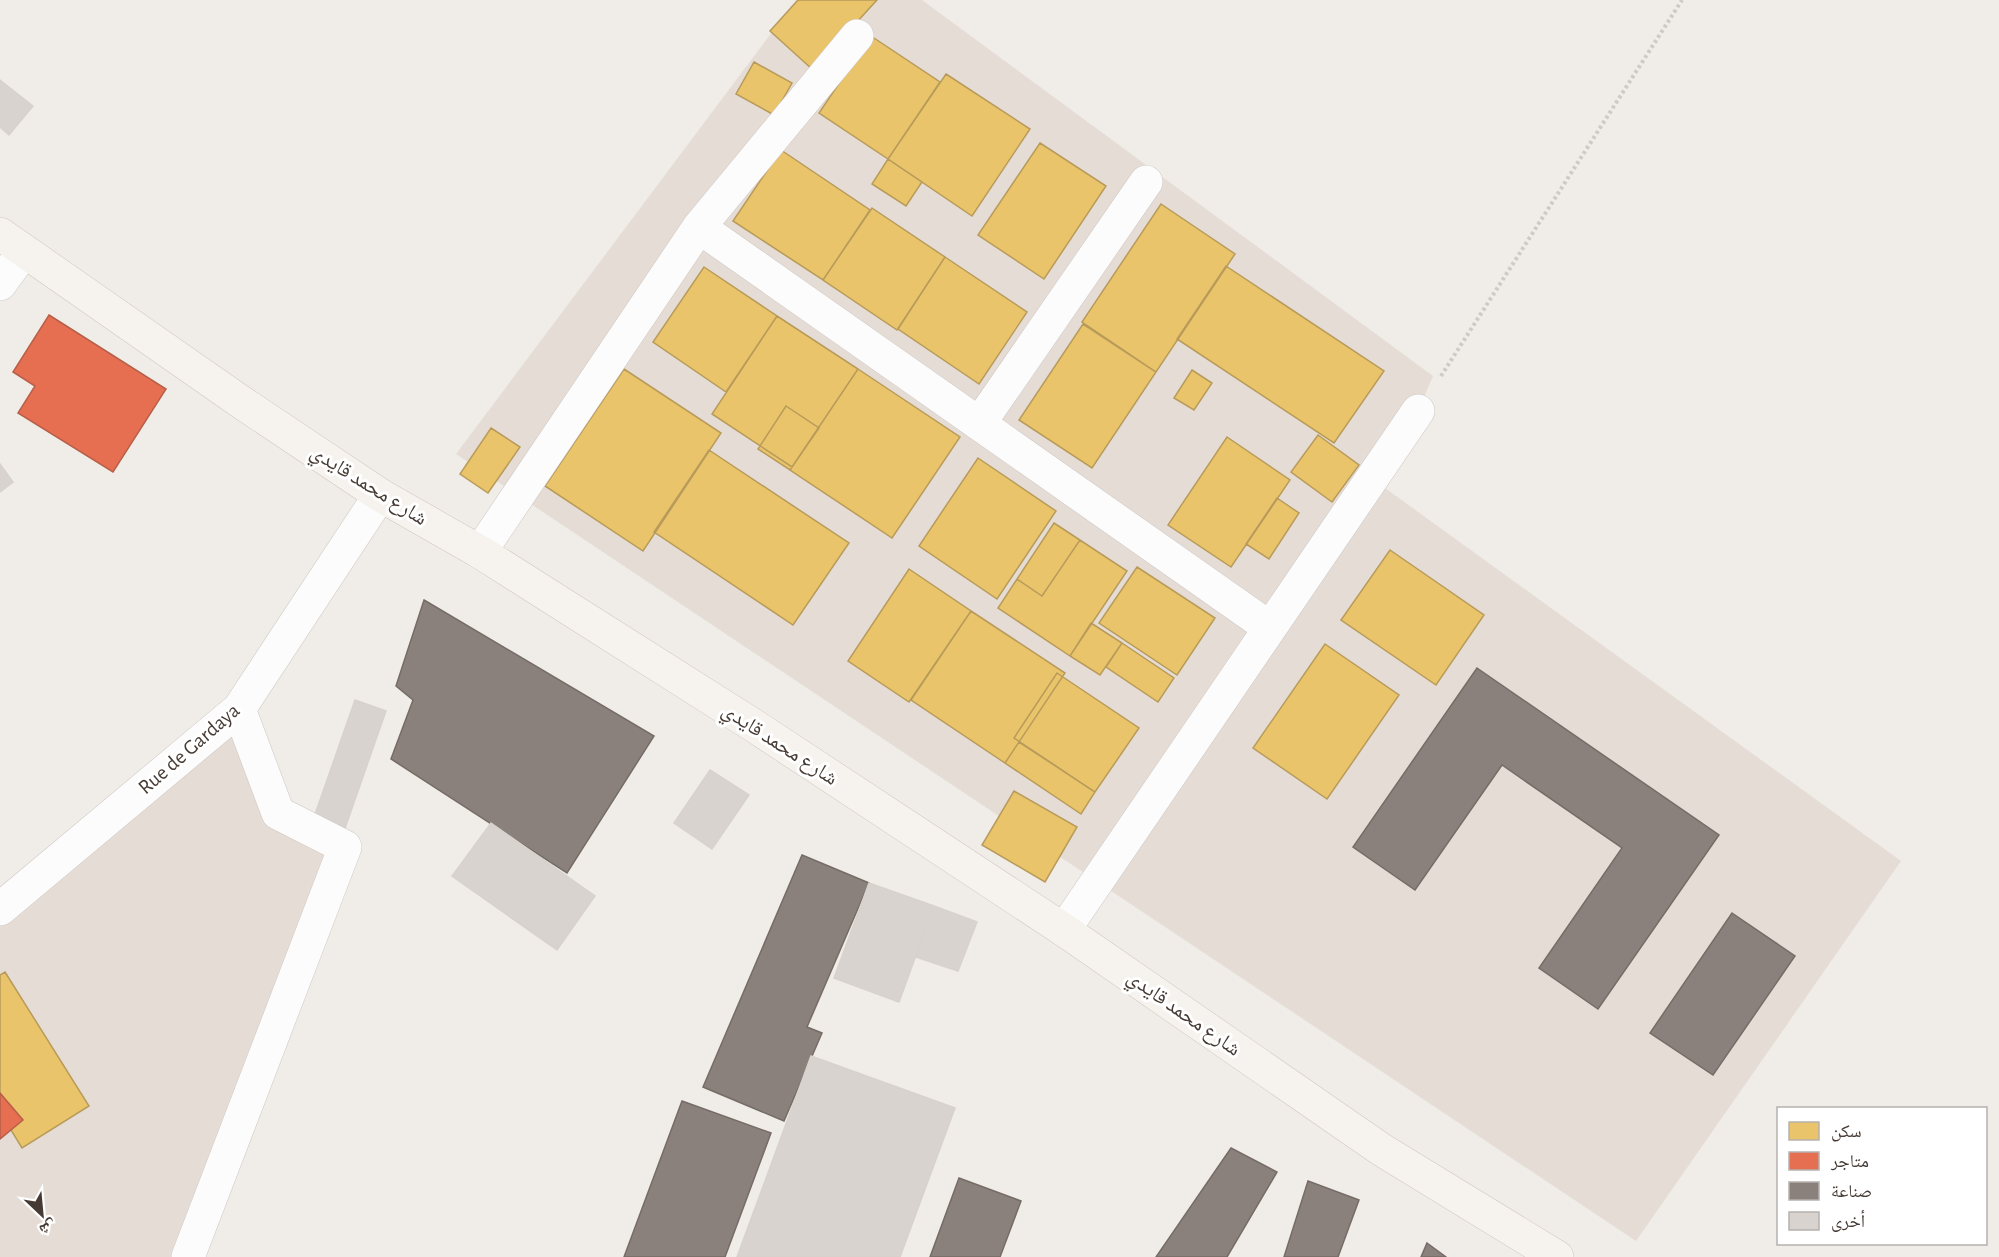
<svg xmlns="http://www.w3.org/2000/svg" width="1999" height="1257" font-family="'Alegreya Sans','Noto Naskh Arabic',sans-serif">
  <rect width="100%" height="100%" fill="#f0ece8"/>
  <path fill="#e5dcd5" d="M796 0H922L1433 376 1385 488 1901 861 1636 1241 456 454Z
    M239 709 278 813 345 847 188 1257H0V904Z"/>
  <path fill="#e9c46a" stroke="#b89b5a" stroke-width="1.5" d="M798 0H877L813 70 770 31Z
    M871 36 940 82 888 159 819 113Z
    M754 62 792 83 774 115 736 94Z
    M946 74 1030 129 972 216 888 159Z
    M1040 143 1106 186 1044 279 978 235Z
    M781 150 870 210 823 280 733 221Z
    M888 159 922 182 906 206 872 184Z
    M1161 204 1235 254 1156 372 1082 322Z
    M872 208 945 257 897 330 823 280Z
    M945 257 1027 312 979 384 898 329Z
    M1226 266 1384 371 1334 443 1177 339Z
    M704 267 777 316 726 392 653 342Z
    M777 316 858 369 792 467 712 414Z
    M1083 324 1156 372 1092 468 1019 420Z
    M624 369 721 433 643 551 545 486Z
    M858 369 960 437 892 538 790 470Z
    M1192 370 1212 383 1194 410 1174 398Z
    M786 406 819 428 790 470 758 449Z
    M491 428 520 447 488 493 460 474Z
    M1318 435 1359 465 1332 502 1291 472Z
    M1227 437 1290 480 1231 567 1168 525Z
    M709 450 849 543 793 625 654 532Z
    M978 458 1056 511 997 599 919 546Z
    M1277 498 1299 513 1269 559 1246 544Z
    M1054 523 1080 540 1042 596 1017 579Z
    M1054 523 1127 571 1070 656 998 608Z
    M1390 550 1484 615 1436 685 1341 620Z
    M1137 567 1215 618 1177 675 1099 623Z
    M909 569 971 611 909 702 848 661Z
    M971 611 1065 673 1005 763 911 700Z
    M1091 623 1122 643 1100 675 1070 656Z
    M1122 643 1174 678 1158 702 1106 667Z
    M1325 644 1399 695 1327 799 1253 748Z
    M1057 673 1139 728 1095 792 1014 738Z
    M1019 742 1095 792 1081 814 1005 763Z
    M1014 791 1077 827 1045 882 982 845Z
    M5 972 89 1106 22 1148 0 1112V975Z"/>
  <path fill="#e76f51" stroke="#b75f48" stroke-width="1.5" d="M49 315 166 389 113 472 18 413 35 386 13 372Z
    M0 1093 23 1120 0 1139Z"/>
  <path fill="#8a817c" stroke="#766c66" stroke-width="1.5" d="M424 600 654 736 567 873 391 759 413 700 396 686Z
    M1477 668 1719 835 1598 1009 1539 968 1622 848 1502 765 1415 890 1353 847Z
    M802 855 869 883 807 1027 822 1033 784 1121 703 1087Z
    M1732 913 1795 956 1713 1075 1650 1033Z
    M682 1101 771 1133 725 1257H624Z
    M1231 1148 1277 1172 1227 1257H1156Z
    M959 1178 1021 1201 1000 1257H930Z
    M1308 1181 1359 1200 1338 1257H1284Z
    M1427 1243 1446 1257H1421Z"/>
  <path fill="#d8d3cf" stroke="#d8d2cd" stroke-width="1.5" d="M0 80 33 106 9 135 0 127Z
    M0 464 13 482 0 492Z
    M355 700 386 711 344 831 313 820Z
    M710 770 749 795 712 849 674 823Z
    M491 823 595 896 557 950 452 876Z
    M869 883 934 906 899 1002 834 978Z
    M934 906 977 922 958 971 916 957Z
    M811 1056 955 1108 900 1257H737Z"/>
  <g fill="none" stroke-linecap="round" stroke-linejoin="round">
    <g stroke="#cdc8c4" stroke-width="34">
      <path id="minor" d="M699 227 857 36
        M0 284 24 251
        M979 424 1146 182
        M480 552 699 227 1270 628
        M1064 930 1418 411
        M188 1257 345 847 278 813 239 709"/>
    </g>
    <g stroke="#cdc8c4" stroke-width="34">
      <path id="tertiary" d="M0 909 239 709 380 495"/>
    </g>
    <g stroke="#d1c9c0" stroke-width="34">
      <path id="secondary" d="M0 234 241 402 380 495 480 552 756 727 1064 930 1382 1150 1557 1257"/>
    </g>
    <path stroke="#cecac6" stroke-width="4" stroke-dasharray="3 3" stroke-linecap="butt" d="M1441 376 1682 0"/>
    <use href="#minor" stroke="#fdfcfc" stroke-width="33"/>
    <use href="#tertiary" stroke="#fdfcfc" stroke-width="33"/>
    <use href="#secondary" stroke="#f6f2ee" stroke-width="33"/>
  </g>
  <g text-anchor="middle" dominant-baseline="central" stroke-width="6" stroke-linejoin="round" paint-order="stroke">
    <g font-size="21" fill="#463b34" stroke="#fff">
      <text transform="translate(369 485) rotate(32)">شارع محمد قايدي</text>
      <text transform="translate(780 744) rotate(33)">شارع محمد قايدي</text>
      <text transform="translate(189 749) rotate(-41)">Rue de Gardaya</text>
      <text transform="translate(1184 1013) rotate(35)">شارع محمد قايدي</text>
    </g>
  </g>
  <rect x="1777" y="1107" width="210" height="138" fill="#ffffff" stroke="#b5b1ae" stroke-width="1.5"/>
  <rect x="1789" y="1122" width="30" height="18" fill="#e9c46a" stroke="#b5b1ae" stroke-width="1.5"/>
  <text x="1831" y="1137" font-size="18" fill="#463b34">سكن</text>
  <rect x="1789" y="1152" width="30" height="18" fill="#e76f51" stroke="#b5b1ae" stroke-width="1.5"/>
  <text x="1831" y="1167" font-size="18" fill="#463b34">متاجر</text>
  <rect x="1789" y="1182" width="30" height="18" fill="#8a817c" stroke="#b5b1ae" stroke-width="1.5"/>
  <text x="1831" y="1197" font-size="18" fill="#463b34">صناعة</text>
  <rect x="1789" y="1212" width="30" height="18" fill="#d8d3cf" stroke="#b5b1ae" stroke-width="1.5"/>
  <text x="1831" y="1227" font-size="18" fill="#463b34">أخرى</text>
  <g transform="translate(42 1215) rotate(154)" stroke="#ffffff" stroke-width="4.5" paint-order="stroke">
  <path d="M0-4.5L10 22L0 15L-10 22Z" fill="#463b34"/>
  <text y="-9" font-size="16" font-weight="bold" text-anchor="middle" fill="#463b34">ش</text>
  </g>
</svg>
